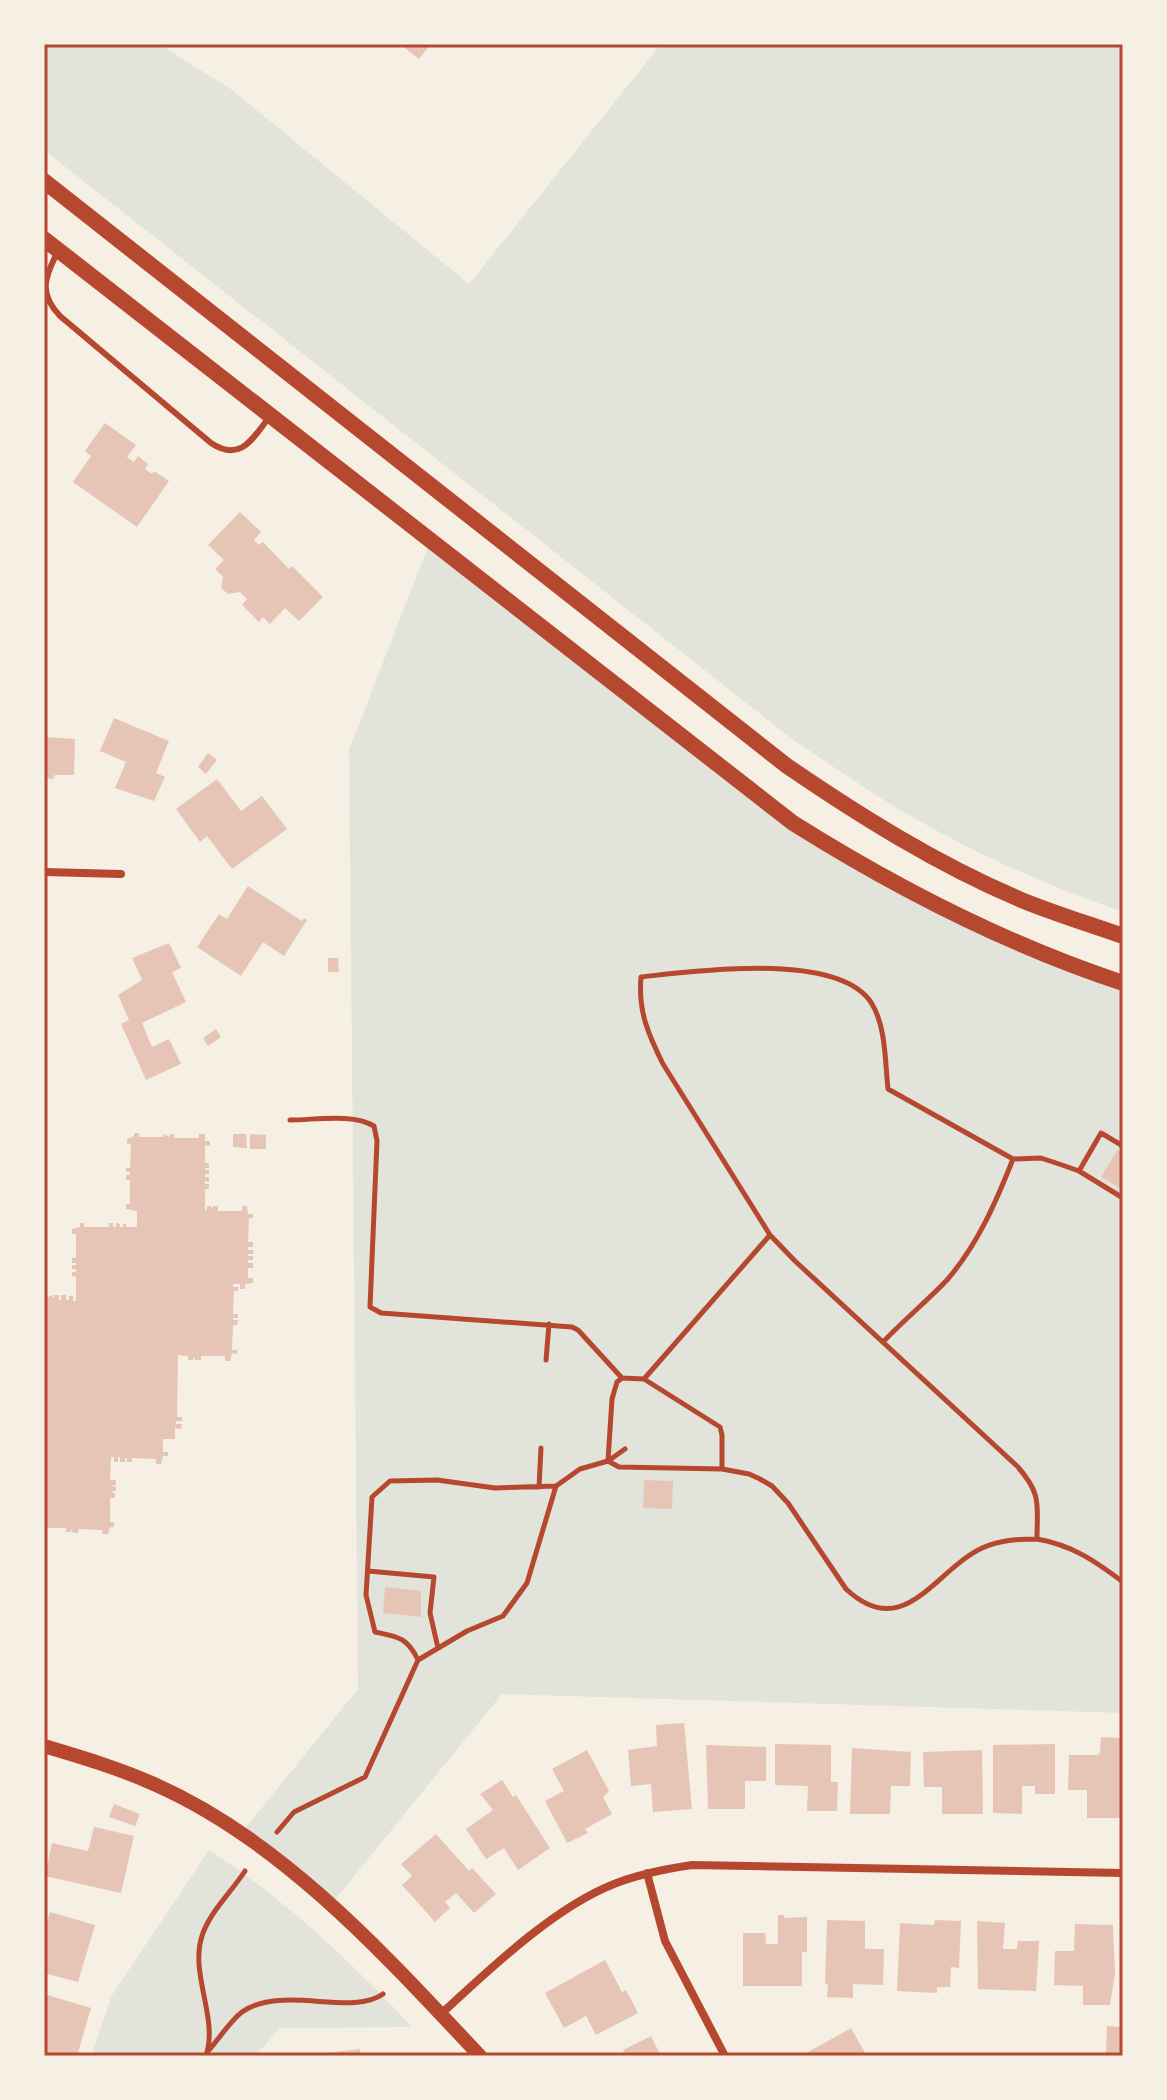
<svg xmlns="http://www.w3.org/2000/svg" width="1167" height="2100" font-family="'Zilla Slab',serif">
  <rect width="100%" height="100%" fill="#f6efe4"/>
  <path fill="#e2e4dc" d="M44 44H159L232 90 469 284 661 44H1123V912C1044 885 967 850 895 807 860 785 826 762 792 739L44 150Z
    M429 544 827 848 1123 989V1713L502 1694 333 1902 243 1831 358 1689 349 750Z
    M209 1850C284 1899 351 1961 412 2027L280 2028 255 2056H91L112 1995Z"/>
  <path fill="#e6c5b7" d="M400 44H431L419 59Z
    M105 423 136 445 127 457 134 462 138 456 148 464 145 469 152 474 154 471 169 481 137 527 73 482 91 456 85 451Z
    M240 512 261 532 254 540 259 545 263 542 289 569 292 566 323 597 299 621 285 608 270 624 263 617 259 622 242 605 247 599 240 592 228 594 221 588 223 577 215 569 224 560 208 545Z
    M114 718 169 741 156 773 165 777 154 801 115 788 126 762 100 751Z
    M44 737 75 739 74 775H55L53 779 44 778Z
    M208 753 217 760 206 774 198 767Z
    M217 779 241 811 262 796 287 829 232 869 207 836 200 842 176 809Z
    M248 886 302 921 304 918 307 920 284 956 263 942 241 976 197 947 219 914 227 919Z
    M169 943 181 968 172 972 186 1002 142 1023 152 1047 169 1039 181 1064 146 1080 121 1024 129 1020 118 995 142 980 132 958Z
    M328 958H338L339 972H328Z
    M216 1029 221 1037 208 1046 203 1038Z
    M134 1133H139V1137H163V1134L170 1137V1134H174V1138H199V1134H205V1141H210V1146L205 1145V1163H209V1168H205V1170H209V1174H205V1177H209V1182L205 1181V1184H209V1189H205V1210H207V1206H211V1210L213 1206H218V1211H242V1206H247L248 1214H253V1218H249L248 1242H253V1247H248V1250H253V1254H248V1256H253V1260H248V1263H253V1268H248V1278H253V1283L245 1284V1289H240V1284H233V1287H238V1291H234L233 1314H238V1318H233V1320H238L237 1325H233L232 1350H237V1354L232 1353 230 1361H225V1356H201V1360H195L193 1356V1360H188V1356L178 1355 177 1417H182V1421H176V1424H182L181 1429 175 1428V1439H163V1452H168V1456H163L161 1464H156V1459L132 1458V1462H127V1458H125V1462H120V1457H118V1462H114V1457H111L110 1480H116V1485H111L116 1487V1491H111L115 1493V1498H110V1522H114V1527H110L108 1534H102V1530L79 1529 78 1533H73L71 1529V1532H66V1528H44V1299L52 1295 54 1299V1295H59V1300H61V1295H66V1300H69V1296H73V1301H76V1277L72 1276V1272H76V1269H72V1265H76V1263H72V1258H76V1234H72V1229L80 1227V1223H84V1227H109V1223H113V1227H116V1223L120 1224V1227H123V1224H126V1227H137V1211L126 1209V1204H130V1180H126V1175H130V1172H126V1168H130L131 1144H127V1139L134 1136Z
    M233 1134H246L247 1148 233 1147Z
    M250 1134 266 1135V1149H250Z
    M1117 1150 1123 1153V1190L1101 1177Z
    M644 1480 673 1481 672 1509 643 1508Z
    M385 1587 421 1591V1617L383 1613Z
    M684 1723 692 1809 653 1812 651 1784 631 1786 628 1750 657 1746 656 1725Z
    M1101 1737 1123 1738V1818H1087V1790H1068L1069 1755H1098L1100 1753Z
    M775 1744 831 1745V1782H838L837 1811H807L808 1786 775 1785Z
    M1055 1744V1794H1035V1786H1022V1814L993 1813V1745Z
    M706 1745 766 1747V1781H745V1809H708Z
    M852 1748 911 1752 910 1786H891L890 1814H850Z
    M587 1750 609 1791 603 1797 612 1814 585 1829 588 1833 567 1843 545 1801 564 1791 552 1769Z
    M982 1750 983 1814H942V1787H924L923 1752Z
    M502 1780 513 1797 516 1795 550 1848 518 1870 504 1848 486 1859 466 1829 493 1810 480 1794Z
    M114 1804 140 1814 135 1826 109 1817Z
    M94 1827 134 1836 121 1893 45 1876 52 1843 88 1851Z
    M436 1834 469 1871 472 1868 496 1894 474 1913 456 1893 445 1902 450 1908 435 1922 402 1885 412 1876 401 1864Z
    M50 1912 95 1925 78 1982 44 1973V1933Z
    M778 1915H784V1918L807 1917V1952H802V1986H743V1933H765L766 1944H778Z
    M827 1920 865 1921V1949H884L883 1985 853 1984V1998L827 1997 828 1985 825 1984Z
    M935 1920 961 1921 959 1968 951 1967 950 1987H937V1993L897 1991 900 1923 934 1925Z
    M977 1921 1005 1923 1003 1949H1017L1018 1941H1039L1036 1991 978 1989Z
    M1075 1924 1113 1925 1115 1974 1110 2005H1083V1986L1054 1985 1055 1951H1074Z
    M605 1960 622 1992 626 1990 638 2013 596 2035 586 2016 564 2028 545 1993Z
    M44 1994 91 2008 77 2056H44Z
    M1107 2026 1123 2027V2056H1106Z
    M851 2028 867 2056H801Z
    M651 2036 661 2056H626L623 2050Z
    M360 2049V2056H320L319 2054Z"/>
  <g fill="none" stroke-linecap="round" stroke-linejoin="round">
    <path stroke="#b5482f" stroke-width="5" d="M1079 1171 1101 1133 1123 1146
      M770 1235 663 1064C648 1034 638 1011 641 977 695 971 840 951 872 1004 886 1027 885 1062 888 1089L1013 1159 1041 1158 1062 1165 1079 1171 1123 1198
      M884 1341C904 1320 927 1301 947 1280 978 1244 996 1202 1013 1159
      M546 1360 549 1324
      M622 1378 644 1379 770 1235 795 1261 1018 1467C1042 1495 1037 1504 1037 1539 1018 1539 1000 1540 982 1548 934 1571 904 1643 846 1589L788 1503 772 1486 760 1479 749 1474 722 1469 619 1467 608 1461 625 1449
      M644 1379 720 1427 722 1435V1469
      M539 1487 541 1448
      M1037 1539C1072 1545 1095 1561 1123 1582
      M368 1571 434 1577 430 1613 438 1648
      M418 1660C407 1637 398 1637 375 1632L366 1595 372 1497 390 1481 437 1480 495 1488 556 1486
      M277 1832 294 1812 365 1777 418 1660 467 1631 503 1616 527 1583 556 1486 580 1469 608 1461 612 1399 617 1382 622 1378 578 1330 572 1327 381 1313 370 1307 377 1141 374 1126C353 1113 315 1120 290 1120
      M209 2050C219 2039 230 2021 242 2012 282 1984 351 2017 383 1994
      M206 2056C219 2017 188 1972 203 1933 211 1911 232 1891 245 1871"/>
    <path stroke="#b5482f" stroke-width="6" d="M57 253C44 279 39 294 60 316L211 443C241 463 253 438 270 416"/>
    <path stroke="#b5482f" stroke-width="8" d="M44 872 121 874
      M647 1873 665 1941 725 2056
      M441 2014C489 1970 553 1908 614 1884 639 1874 665 1869 692 1865L1123 1873"/>
    <path stroke="#b5482f" stroke-width="14" d="M44 1746C81 1757 118 1768 154 1784 282 1840 386 1956 480 2056"/>
    <path stroke="#b5482f" stroke-width="16" d="M44 181 787 766C860 816 937 864 1019 899 1053 913 1089 924 1123 936
      M44 239 793 823C898 889 1005 944 1123 983"/>
  </g>
  <rect width="1167" height="2100" fill="none" stroke="#f6efe4" stroke-width="92"/>
  <rect x="46" y="46" width="1075" height="2008" fill="none" stroke="#b5482f" stroke-width="3"/>
</svg>
